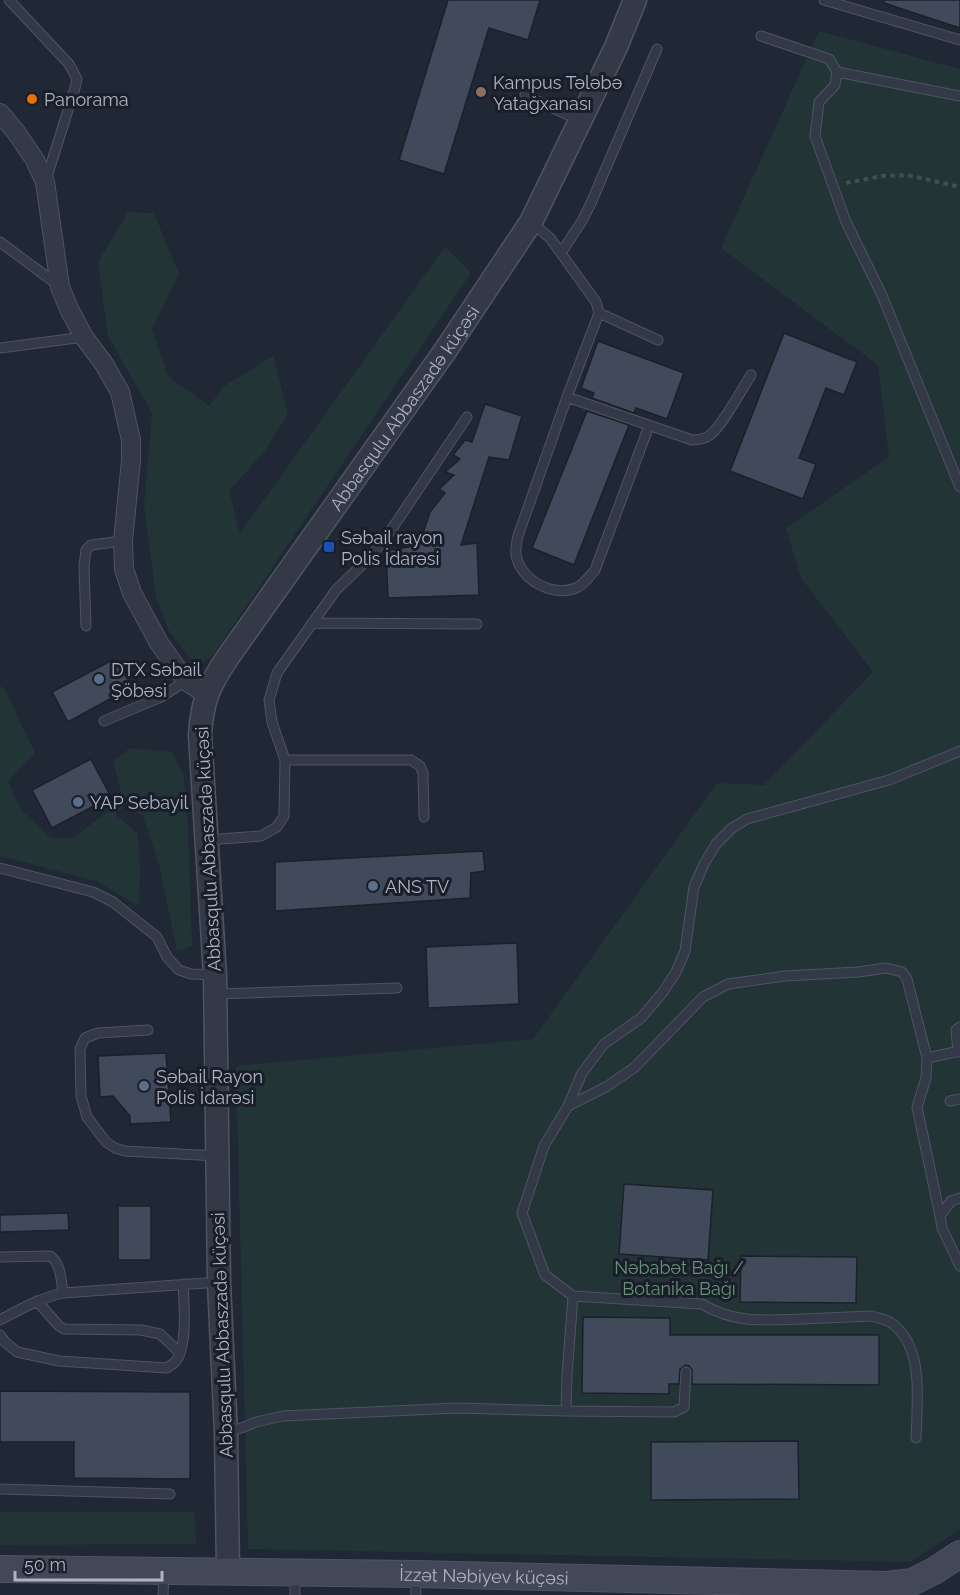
<svg xmlns="http://www.w3.org/2000/svg" width="960" height="1595" font-family="Raleway,sans-serif">
  <rect width="100%" height="100%" fill="#202735"/>
  <path fill="#233437" d="M819 31 960 69V1529L910 1562 248 1549 236 1066 533 1039 717 783 764 785 873 672 801 578 786 528 889 457 878 365 721 248Z
    M128 212 154 213 179 274 152 329 168 376 209 406 224 386 273 356 288 414 264 452 229 491 240 533 445 247 471 273 223 641 212 656 202 663 193 661 187 655 169 631 156 597 144 506 152 413 108 336 98 262Z
    M0 686 4 688 35 753 8 781 21 810 51 838H73L123 800 113 761 130 748 172 752 183 774 187 804 192 946 177 951 159 865 143 816 126 804 115 814 138 834 140 872 139 906 96 881 0 856Z
    M0 1512H194L196 1544 0 1545Z"/>
  <path fill="#414a5a" stroke="#1b202c" stroke-width="1.5" d="M448 0H540L528 40 489 28 444 174 399 160Z
    M884 0H960V28L884 3Z
    M784 333 857 362 844 395 826 388 799 458 816 464 803 499 730 471Z
    M598 341 684 373 667 419 636 408 634 413 592 398 594 393 581 388Z
    M485 404 522 416 509 460 489 457 461 545 477 543 479 595 388 598 386 551 419 545 430 512 445 493 439 489 454 475 445 472 460 459 453 455 465 440 472 442Z
    M587 411 629 425 574 565 532 548Z
    M116 658 132 687 68 722 52 692Z
    M91 759 111 797 52 828 32 790Z
    M483 851 485 871 471 873 470 898 275 911V862Z
    M517 943 519 1004 428 1008 426 947Z
    M166 1053 171 1122 130 1124V1116L113 1096 100 1097 98 1056Z
    M624 1184 713 1190 708 1260 619 1254Z
    M118 1206H151V1260H118Z
    M68 1213 69 1230 0 1232V1215Z
    M741 1256 857 1257 856 1303 740 1302Z
    M583 1317 670 1318V1335H879V1385L692 1384V1370L689 1366 686 1365 680 1369 679 1384H669V1394L582 1393Z
    M0 1391 190 1392V1479L74 1478V1442H0Z
    M798 1441 799 1499 651 1500V1442Z"/>
  <g fill="none" stroke-linecap="round" stroke-linejoin="round">
    <g stroke="#4e5461" stroke-width="11">
      <path id="service" d="M9 0 69 64 77 79 75 88 46 180
        M824 0 960 40
        M761 36 829 59 837 72 835 85 819 102 815 136 846 222 881 293 960 487
        M837 72 960 96
        M525 95 579 120
        M531 222 550 238 596 302 599 313 567 397 518 536C517 541 515 549 516 554 519 580 555 599 578 587 585 583 590 576 595 570L649 426
        M0 242 58 285
        M561 253 582 221 591 203 657 49
        M599 313 658 340
        M0 348 84 337
        M567 397 692 440C699 440 705 439 710 435 722 426 742 389 751 375
        M312 623 477 624
        M86 626 84 566 86 550 91 545 123 541
        M104 721 161 697 186 681
        M285 760 272 722 269 700 277 673 336 590 368 559 385 539 467 417
        M207 840 261 836 277 827 284 816 285 760H411L420 766 423 773 424 817
        M0 868 93 892 113 902 157 937 167 957 179 970 191 974 215 975
        M217 994 397 988
        M148 1030 98 1033 85 1038 80 1049 81 1096 87 1117 106 1142 115 1148 125 1151 217 1156
        M958 1052 956 1030 960 1027
        M927 1058 960 1051
        M950 1101 960 1099
        M568 1106 582 1073 604 1044 641 1018 663 992 676 972 685 951 694 887 704 864 716 844 732 828 747 819 889 780 960 751
        M960 1198 951 1201 940 1216 942 1228 960 1266
        M0 1257 50 1256C61 1263 61 1280 63 1293
        M573 1296 702 1304C735 1324 765 1320 802 1319 825 1318 848 1317 872 1316 877 1318 885 1319 890 1322 925 1345 917 1401 916 1438
        M37 1301 59 1326 64 1329 141 1330 160 1334 180 1353
        M0 1320C21 1309 40 1298 63 1293L219 1282
        M0 1335 5 1342 17 1352 59 1361 167 1368C169 1366 172 1365 175 1362 188 1348 184 1303 183 1284
        M566 1411 674 1412 684 1407 686 1372
        M226 1434 256 1422 283 1416 457 1408 566 1411 567 1375 573 1296 545 1275 522 1213 544 1146 568 1106 606 1087 635 1067 703 997 728 984 785 976 858 972 886 968 902 972 907 979 927 1058 926 1078 917 1107 940 1216
        M0 1489 170 1494
        M295 1574V1595
        M415 1576 416 1595
        M163 1595 164 1572"/>
    </g>
    <g stroke="#4e5461" stroke-width="20">
      <path id="minor" d="M0 113 16 132 35 160 45 182 60 287 69 309 84 337 104 364 120 392 131 440V460L123 541 124 569 132 593 159 643 186 681 206 694"/>
    </g>
    <g stroke="#4e5461" stroke-width="25">
      <g id="tertiary">
        <path id="s1" d="M228 1571 226 1434 219 1282 215 975 200 735C202 701 209 685 228 657L445 351 531 222 616 47 635 0"/>
      </g>
    </g>
    <g stroke="#4e5461" stroke-width="28">
      <g id="secondary">
        <path id="s2" d="M0 1569 415 1574 888 1585 912 1582 934 1571 960 1554"/>
      </g>
    </g>
    <path stroke="#404f53" stroke-width="4" stroke-dasharray="4.5 4.5" stroke-linecap="butt" d="M846 183 882 176 907 175 960 187"/>
    <use href="#service" stroke="#333946" stroke-width="9"/>
    <use href="#minor" stroke="#333946" stroke-width="18"/>
    <use href="#tertiary" stroke="#333946" stroke-width="22"/>
    <use href="#secondary" stroke="#424858" stroke-width="26"/>
  </g>
  <circle fill="#8d6e63" stroke="#191e2a" stroke-width="2" cx="481" cy="92" r="6"/>
  <circle fill="#e8710a" stroke="#191e2a" stroke-width="2" cx="32" cy="99" r="6"/>
  <rect fill="#1a4fb4" stroke="#191e2a" stroke-width="2" x="323" y="541" width="12" height="12" rx="3"/>
  <g fill="#5c6f8a" stroke="#191e2a" stroke-width="2">
    <circle cx="99" cy="679" r="6"/>
    <circle cx="78" cy="802" r="6"/>
    <circle cx="373" cy="886" r="6"/>
    <circle cx="144" cy="1086" r="6"/>
  </g>
  <g text-anchor="middle" dominant-baseline="central" stroke-width="6" stroke-linejoin="round" paint-order="stroke">
    <g font-size="18" fill="#adb4c3" stroke="#191e2a" text-anchor="start">
      <text x="493" y="82">Kampus Tələbə<tspan x="493" dy="21">Yatağxanası</tspan></text>
      <text x="44" y="99">Panorama</text>
      <text x="341" y="537">Səbail rayon<tspan x="341" dy="21">Polis İdarəsi</tspan></text>
      <text x="111" y="669">DTX Səbail<tspan x="111" dy="21">Şöbəsi</tspan></text>
      <text x="90" y="802">YAP Sebayil</text>
      <text x="385" y="886">ANS TV</text>
      <text x="156" y="1076">Səbail Rayon<tspan x="156" dy="21">Polis İdarəsi</tspan></text>
    </g>
    <g font-size="18" fill="#adb4c3" stroke="#191e2a">
      <text stroke="none"><textPath href="#s1" startOffset="1226">Abbasqulu Abbaszadə küçəsi</textPath></text>
      <text transform="translate(208 849) rotate(-93)">Abbasqulu Abbaszadə küçəsi</text>
      <text transform="translate(222 1335) rotate(-92)">Abbasqulu Abbaszadə küçəsi</text>
      <text stroke="none"><textPath href="#s2" startOffset="484">İzzət Nəbiyev küçəsi</textPath></text>
    </g>
    <g font-size="18" fill="#679174" stroke="#191e2a">
      <text x="679" y="1267">Nəbabət Bağı /<tspan x="679" dy="21">Botanika Bağı</tspan></text>
    </g>
  </g>
  <path d="M15 1571v9h147v-9" fill="none" stroke="#adb4c3" stroke-width="3"/>
  <text x="24" y="1571" font-size="18" fill="#adb4c3" stroke="#191e2a" stroke-width="4.5" paint-order="stroke">50 m</text>
</svg>
